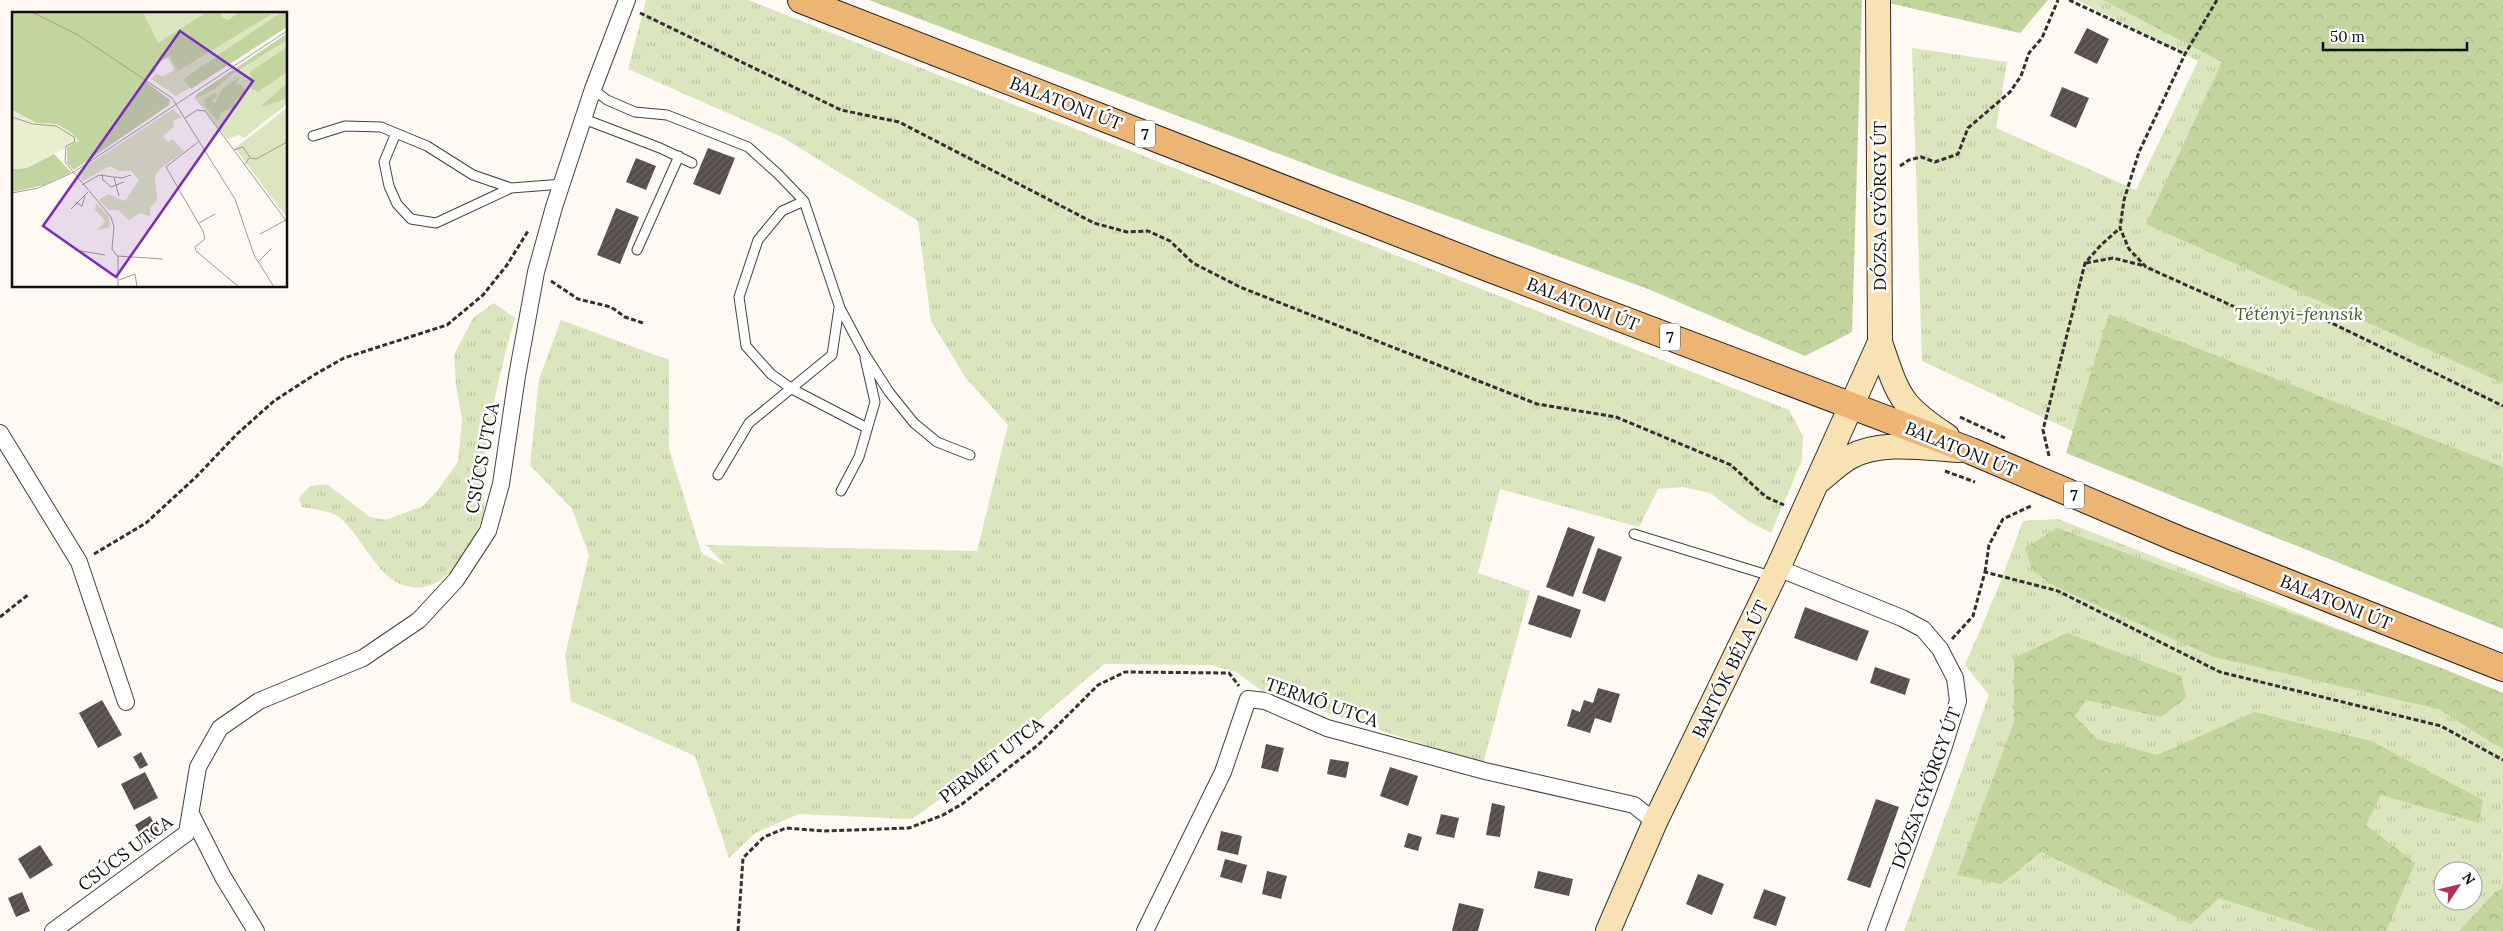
<svg xmlns="http://www.w3.org/2000/svg" width="2503" height="931" font-family="Lora,serif">
  <defs>
    <pattern id="grass-tufts" width="24" height="20" patternUnits="userSpaceOnUse" patternTransform="scale(1.25)"><rect width="24" height="20" fill="#dbe6be"/><path d="M3 7l-1-3M5 7V3M7 7l1-3M15 17l-1-3M17 17v-4M19 17l1-3" fill="none" stroke="#bbc4a2"/></pattern>
    <pattern id="forest-crowns" width="20" height="18" patternUnits="userSpaceOnUse" patternTransform="scale(1.25)"><rect width="20" height="18" fill="#c3d59e"/><path d="M2 6a3 3 0 1 1 6 0M12 15a3 3 0 1 1 6 0" fill="none" stroke="#a6b687"/></pattern>
    <pattern id="building-hatch" width="6" height="6" patternUnits="userSpaceOnUse" patternTransform="scale(1.25)"><rect width="6" height="6" fill="#574e4c"/><path d="M-1 1l2-2M0 6l6-6M5 7l2-2" fill="none" stroke="#6a6361"/></pattern>
  </defs>
  <rect width="100%" height="100%" fill="#fef9f2"/>
  <path fill="url(#grass-tufts)" fill-rule="evenodd" d="M646 0H748L1789 410 1803 436 1802 460 1771 533 1748 521 1710 493 1683 487 1658 489 1639 527 1500 489 1478 573 1530 591 1483 764 1262 691 1236 672 1211 665 1104 664 971 777 912 819 799 814 755 833 729 858 695 756 571 701 565 655 589 555 572 509 530 465 539 379 561 320 669 360V449L702 554 725 565 706 545 977 551 1008 425 965 377 931 321 918 221 782 137 628 69Z
    M2077 0H2503V619L2293 534 1922 361 1912 48 2007 62 1996 128 2136 190 2198 61Z
    M494 303 515 318C500 370 488 423 482 478 480 490 487 505 483 516 471 550 444 601 400 584 376 574 360 534 339 517 331 511 313 509 302 507L299 498 310 486 327 484 370 517 386 520 423 506 437 491 458 462 462 419 456 385 454 355 473 318Z
    M2058 519 2503 693V931H1904L1989 695 1965 665 1999 586 2023 521ZM2443 871H2473V901H2443Z"/>
  <path fill="url(#forest-crowns)" d="M869 0H1862L1852 332 1805 356 1648 289 1335 175Z
    M1875 0H2048L2020 33Z
    M2103 0H2503V383L2146 224 2222 62Z
    M2109 314 2503 467V629L2066 453Z
    M2057 528 2439 667 2503 693V748L2492 743 2439 709 2214 657 2056 587 2033 571 2025 548Z
    M2067 633 2181 676 2186 698 2161 717 2086 700 2075 716 2097 739 2157 755 2255 712 2371 741 2483 800 2479 823 2381 795 2366 825 2415 863 2386 931H2322L2219 898 2191 924 2041 852 2001 884 1957 875 2014 722V658Z
    M2503 888V931H2459L2495 892Z"/>
  <path fill="url(#building-hatch)" d="M2087 28 2109 39 2097 64 2074 53Z
    M2062 87 2089 98 2076 128 2050 116Z
    M708 148 735 158 720 195 693 184Z
    M636 158 656 166 646 190 626 182Z
    M616 208 639 217 620 264 597 255Z
    M1568 527 1595 537 1573 597 1546 587Z
    M1598 548 1622 557 1605 602 1582 593Z
    M1538 595 1581 610 1571 638 1528 624Z
    M1805 607 1869 631 1857 661 1794 638Z
    M1875 667 1910 679 1905 695 1870 683Z
    M1598 688 1620 694 1611 723 1595 718 1590 733 1567 726 1572 709 1580 712 1584 700 1593 703Z
    M102 700 122 735 98 748 79 713Z
    M1266 744 1284 748 1278 772 1261 768Z
    M141 752 148 765 140 769 133 757Z
    M1330 759 1349 762 1346 778 1327 774Z
    M1390 767 1418 776 1408 806 1380 796Z
    M145 772 158 798 134 810 121 784Z
    M1876 799 1899 807 1870 888 1847 880Z
    M1492 803 1505 806 1500 837 1486 835Z
    M1441 814 1459 818 1454 838 1436 834Z
    M150 816 161 835 146 845 135 825Z
    M1221 831 1242 836 1238 855 1217 850Z
    M1408 833 1422 837 1418 851 1404 847Z
    M40 845 53 865 30 879 18 859Z
    M1225 859 1247 865 1242 883 1220 877Z
    M1267 871 1287 876 1281 899 1262 894Z
    M1538 871 1573 879 1569 896 1534 888Z
    M1698 874 1724 884 1712 915 1686 904Z
    M1764 889 1786 897 1776 926 1753 918Z
    M22 892 30 911 16 917 8 898Z
    M1459 903 1484 909 1478 931H1452Z"/>
  <g fill="none" stroke-linecap="round" stroke-linejoin="round">
    <g stroke="#424242" stroke-width="11">
      <path id="lane" d="M593 89 607 100 635 112 667 115 748 147 778 174 804 201 840 308 864 353 889 392 914 423 937 442 970 455
        M584 119 660 148 692 163
        M396 133 384 162 389 186 397 204 411 219 436 223 511 188
        M313 136 345 126 381 127 427 146 473 175 511 188 563 184
        M804 201 782 211 758 240 739 297 746 346 771 374 792 389 867 428
        M637 250 679 156
        M718 475 749 423 832 355 839 308
        M841 491 859 457 875 402 865 358
        M1634 534 1774 577"/>
    </g>
    <g stroke="#424242" stroke-width="18">
      <path id="street" d="M0 433 79 562 126 702
        M1778 568 1902 618 1923 629 1940 649 1955 678 1958 701 1943 749 1876 931
        M191 814 223 877 256 931
        M53 931 187 833 198 767 220 728 259 701 363 658 419 620 456 580 488 531 501 484 517 376 536 272 554 207 593 89 627 0
        M1145 931 1223 772 1248 699 1265 701 1327 728 1485 771 1634 805 1655 822"/>
    </g>
    <g stroke="#313131" stroke-width="26">
      <path id="secondary" d="M1880 342C1898 395 1899 405 1947 436
        M1819 481C1829 473 1839 463 1850 457 1881 440 1925 448 1959 450
        M1608 931 1655 822 1778 568 1880 342 1878 0"/>
    </g>
    <g stroke="#202020" stroke-width="28">
      <path id="primary" d="M801 0 1490 269 1971 451 2178 539 2503 668"/>
    </g>
    <path stroke="#313131" stroke-width="3" stroke-dasharray="5 2.5" stroke-linecap="butt" d="M2069 0 2185 54
      M2217 0 2185 54 2139 152 2124 200 2120 228 2129 249 2146 267 2235 307 2313 314 2503 406
      M640 13 841 110 899 122 1094 223 1127 232 1148 231 1170 241 1193 263 1240 287 1537 404 1616 417 1731 465 1766 497 1784 505
      M1900 166 1909 160 1921 157 1935 162 1958 154 1968 128 2010 92 2021 76 2029 53 2042 38 2058 0
      M2086 263 2113 258 2145 266
      M551 281 578 299 611 307 625 317 643 323
      M1960 417 2005 438
      M2049 456 2043 430 2085 263 2101 245 2120 228
      M1945 471 1975 482
      M94 554 146 523 196 477 237 434 274 401 314 375 344 358 447 325 483 295 507 265 528 231
      M1985 572 1989 545 2003 519 2033 505
      M0 617 29 594
      M1952 639 1973 616 1985 572 2058 591 2220 672 2441 726 2503 760
      M738 931 743 858 764 837 786 828 824 831 909 828 943 815 962 804 1038 745 1098 685 1125 672 1229 673 1239 686"/>
    <use href="#lane" stroke="#fff" stroke-width="9"/>
    <use href="#street" stroke="#fff" stroke-width="16"/>
    <use href="#secondary" stroke="#f8e2b3" stroke-width="24"/>
    <use href="#primary" stroke="#edb573" stroke-width="26"/>
  </g>
  <g text-anchor="middle" dominant-baseline="central" stroke-width="5" stroke-linejoin="round" paint-order="stroke">
    <g fill="#fff" stroke="#575757" stroke-width="1">
      <rect x="1135" y="120.5" width="20" height="27" rx="4"/>
      <rect x="1660" y="323.5" width="20" height="27" rx="4"/>
      <rect x="2064" y="481.5" width="20" height="27" rx="4"/>
    </g>
    <g font-size="16" font-weight="bold" fill="#0f0f0f">
      <text x="1145" y="134">7</text>
      <text x="1670" y="337">7</text>
      <text x="2074" y="495">7</text>
    </g>
    <g font-size="18" fill="#0f0f0f" stroke="#fff">
      <text transform="translate(1066 103) rotate(21)">BALATONI ÚT</text>
      <text transform="translate(1879 206) rotate(-90)">DÓZSA GYÖRGY ÚT</text>
      <text transform="translate(1583 304) rotate(21)">BALATONI ÚT</text>
      <text transform="translate(1961 449) rotate(22)">BALATONI ÚT</text>
      <text transform="translate(482 458) rotate(-79)">CSÚCS UTCA</text>
      <text transform="translate(2336 602) rotate(22)">BALATONI ÚT</text>
      <text transform="translate(1730 669) rotate(-64)">BARTÓK BÉLA ÚT</text>
      <text transform="translate(1322 702) rotate(19)">TERMŐ UTCA</text>
      <text transform="translate(991 760) rotate(-38)">PERMET UTCA</text>
      <text transform="translate(1926 788) rotate(-70)">DÓZSA GYÖRGY ÚT</text>
      <text transform="translate(125 853) rotate(-37)">CSÚCS UTCA</text>
    </g>
    <g font-size="18" font-style="italic" fill="#3e6124" stroke="#fff">
      <text x="2299" y="313">Tétényi-fennsík</text>
    </g>
  </g>
  <g transform="translate(12 12)">
    <rect width="275" height="275" fill="#fef9f2"/>
    <path d="M29 0H275L198 64 164 84 139 67 145 61 150 65 162 58 156 46 142 53ZM275 21V92L232 126 227 123 215 127 182 85ZM275 96V206L223 136ZM161 97 169 105 161 109 162 115 151 124 156 130 161 127 172 140 149 156 143 164 145 188 138 196V204L128 201 117 208 106 198H96L87 188 96 182 113 189 127 168 119 159H107L98 154 71 169 65 160ZM84 191 97 204 98 215 86 218 93 209 83 198Z" fill="#dbe6be"/>
    <path d="M0 0H131L146 31 195 0H208L211 6 216 8 228 0 260 2 166 59 157 44 142 52 144 58 133 69 158 88 157 93 62 158 55 151V135L67 129 44 112 24 111 0 98ZM270 0H275V15L179 77 171 67ZM275 22V28L267 33 220 62 203 77 184 86 185 82ZM275 35V60L246 80 240 77 237 68 239 59ZM229 64 223 72 230 73 234 79 222 90 223 94 209 101 206 109 192 93 193 87 203 81 205 84 200 90 203 91 210 77ZM275 71V86L252 95 250 93ZM42 142 59 160 32 173 0 180V157L14 156Z" fill="#c3d59e"/>
    <path d="M0 98 24 111 44 112 59 120 67 129 14 156 0 157Z" fill="#eaeecf"/>
    <path fill="none" stroke="#9e9b97" stroke-width="1" d="M20 0 66 23 160 86 223 187 242 243 262 275M0 105 21 112 44 114 62 125 63 130 54 134 53 150 99 205 102 215 100 237 106 245V275M173 106 185 98 193 99 275 210M186 130 154 155 191 219 193 227 183 235 184 239 227 275M222 138 231 135 238 145 233 152M239 146 244 147 275 130M90 162 91 168 99 175 112 170M102 166 107 184M70 173 87 163 110 166 119 163M0 181 26 176 62 160 275 19M63 190 70 194 73 184M59 197 76 180M187 211 203 202M248 222 274 208M63 238 93 243M105 244 151 247M246 250 259 237M107 268 123 262 125 275"/>
    <path fill="#7b2cbf" fill-opacity="0.15" stroke="#7b2cbf" stroke-width="2.5" d="M168 19 241 69 104 265 31 214Z"/>
    <rect width="275" height="275" fill="none" stroke="#0f0f0f" stroke-width="2.5"/>
  </g>
  <g transform="translate(2458 886) rotate(55)"><circle r="24" fill="#ffffff" stroke="#9f9f9f"/>
  <path d="M0-4L9 19L0 12L-9 19Z" fill="#b33254"/>
  <text y="-8" font-size="14" font-weight="bold" text-anchor="middle" fill="#0f0f0f">N</text>
  </g>
  <path d="M2323 42v8h144v-8" fill="none" stroke="#0f0f0f" stroke-width="2.5"/>
  <text x="2330" y="42" font-size="15" fill="#0f0f0f" stroke="#ffffff" stroke-width="4" paint-order="stroke">50 m</text>
</svg>
